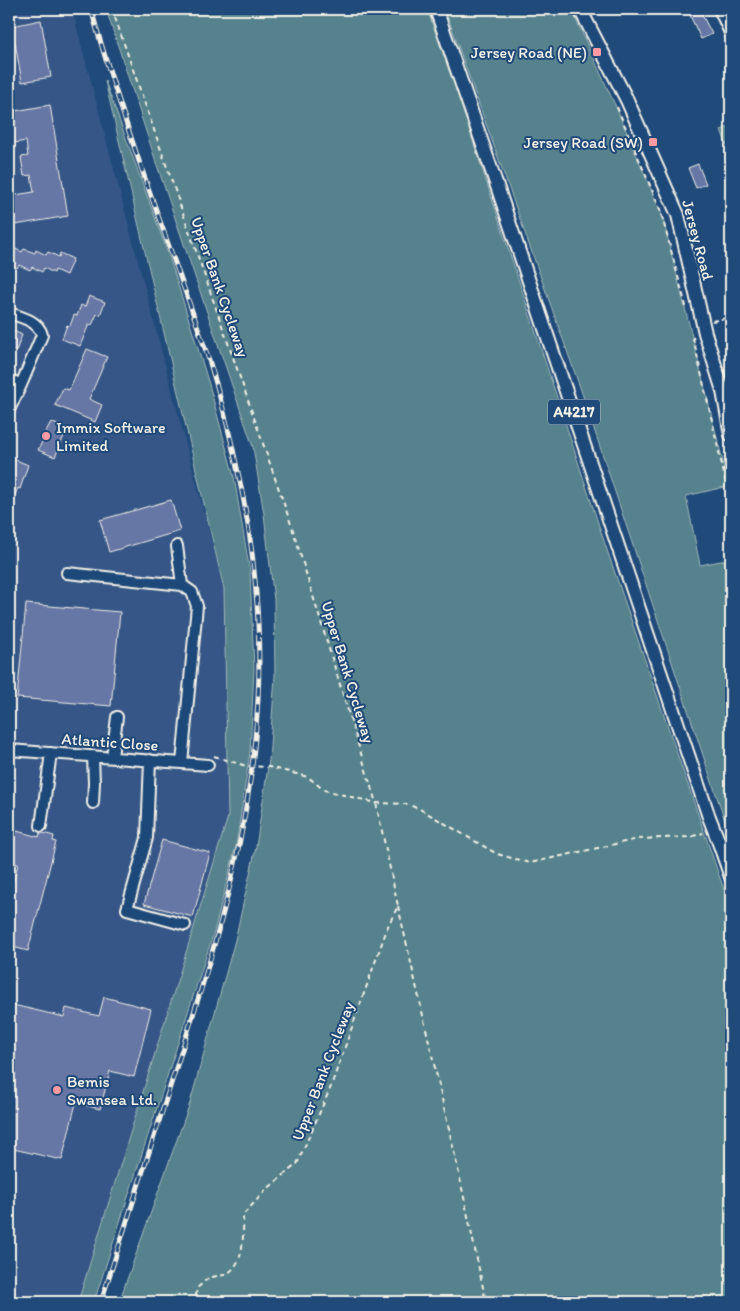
<svg xmlns="http://www.w3.org/2000/svg" width="740" height="1311" font-family="Itim,sans-serif">
  <rect width="100%" height="100%" fill="#1f4a7a"/>
  <filter id="ink" filterUnits="userSpaceOnUse"><feTurbulence type="fractalNoise" baseFrequency=".02" numOctaves="2"/><feDisplacementMap in="SourceGraphic" scale="10" xChannelSelector="R" yChannelSelector="G"/><feConvolveMatrix kernelMatrix="1 2 1 2 8 2 1 2 1" color-interpolation-filters="sRGB"/></filter>
  <g filter="url(#ink)">
    <path fill="#345787" d="M9 9H72L224 589 228 817 78 1302H9Z"/>
    <path fill="#54828c" stroke="#a4baba" d="M106 9H427L456 89 605 544 731 910V1302H119L190 1103 235 940 256 847 269 760 275 676 274 600 264 514 253 447 159 171Z
      M445 9H571L616 107 662 215 729 486 686 496 700 565 731 559V839L581 390Z
      M105 81 169 256 209 384 234 477 250 572 254 669 250 752 236 846 214 932 94 1302H78L228 817 224 589Z
      M731 126V156L721 130Z"/>
    <path fill="#6676a5" stroke="#f4f1e8" d="M687 9H699L712 34 701 39Z
      M41 20 51 77 22 82 12 26Z
      M50 105 68 216 9 226V196L34 192 31 175 24 176 21 157 28 156 26 141 9 144V112Z
      M698 164 706 184 696 188 688 168Z
      M11 247 22 252 24 249 35 253 36 250 46 255 48 252 59 257 60 253 73 259 66 275 55 270 54 273 44 268 42 272 32 267 30 270 19 265 17 268 9 265V252Z
      M89 296 105 302 100 315 97 314 92 325 89 324 80 346 62 339 67 325 70 326 74 315 77 316 81 305 85 307Z
      M9 329 22 335 16 351 9 348Z
      M87 349 107 357 89 399 102 405 95 422 55 405 63 388 69 390Z
      M51 422 67 429 55 457 38 450 43 440H41Z
      M9 457 28 465 20 489 18 488 9 509Z
      M171 500 180 531 109 552 100 520Z
      M26 604 120 612 111 706 17 698Z
      M9 829 39 837 40 833H43L54 836 53 841 56 842 28 951 9 946V878L14 880 18 864 9 862Z
      M162 840 210 853 193 917 144 904Z
      M104 997 151 1009 134 1077 110 1071 100 1109 76 1103 62 1160 9 1148V1004L64 1017 66 1008 99 1016Z"/>
    <g fill="none" stroke-linecap="round" stroke-linejoin="round">
      <g stroke="#f4f1e8" stroke-width="14">
        <path id="minor" d="M719 9 731 35
          M9 313C21 317 39 321 42 335L21 385 9 410
          M9 379 21 385
          M177 546 182 585
          M67 573 182 585 192 592 197 606 182 763
          M9 750 208 765
          M112 757 117 717
          M150 760 147 838 127 909 185 925
          M93 803 94 783 93 756
          M41 826 51 753"/>
      </g>
      <g stroke="#f4f1e8" stroke-width="16">
        <path id="major" d="M436 9 497 186 709 817
          M580 9 627 100 678 215 705 333 723 391 731 435
          M718 840 731 877"/>
      </g>
      <path stroke="#f4f1e8" stroke-width="2" stroke-dasharray="5 4" stroke-linecap="butt" d="M112 9 292 527 376 803 398 906 388 926 330 1089 297 1164 266 1190 243 1215C243 1234 246 1266 224 1275 220 1276 214 1276 209 1278 205 1280 201 1285 197 1288L195 1302
        M617 107 660 209 687 310
        M712 321 731 317
        M693 337 731 505
        M214 756 246 766 269 767 308 777 324 790 376 803 406 804 420 809 497 854 530 863 638 839 690 837 703 833
        M724 826 731 824
        M398 906 458 1169 486 1302"/>
      <use href="#minor" stroke="#1f4a7a" stroke-width="10"/>
      <use href="#major" stroke="#1f4a7a" stroke-width="12"/>
      <g stroke="#f4f1e8" stroke-width="5">
        <path id="rail" d="M91 9C110 76 132 142 155 207 173 258 192 309 209 360 221 398 231 438 239 477 257 560 264 653 255 738 245 851 212 958 177 1065 152 1144 126 1223 101 1302"/>
      </g>
      <use href="#rail" stroke="#1f4a7a" stroke-width="3" stroke-dasharray="9" stroke-linecap="butt"/>
      <g stroke="#f4f1e8" stroke-width="16" stroke-linecap="butt">
        <path id="major-bridge" d="M709 817 718 840"/>
      </g>
      <use href="#major-bridge" stroke="#1f4a7a" stroke-width="12"/>
    </g>
  </g>
  <g fill="#ff9aa2" stroke="#1f4a7a" stroke-width="2">
    <rect x="592" y="47" width="10" height="10" rx="2.5"/>
    <rect x="648" y="137" width="10" height="10" rx="2.5"/>
    <circle cx="46" cy="436" r="5"/>
    <circle cx="57" cy="1090" r="5"/>
  </g>
  <g text-anchor="middle" dominant-baseline="central" stroke-width="4" stroke-linejoin="round" paint-order="stroke">
    <rect fill="#1f4a7a" stroke="#b4bfc7" stroke-width="1" x="548" y="399.5" width="52" height="25" rx="4"/>
    <g font-size="15" font-weight="bold" fill="#f4f1e8">
      <text x="574" y="412">A4217</text>
    </g>
    <g font-size="16" fill="#f4f1e8" stroke="#1f4a7a" text-anchor="end">
      <text x="587" y="52">Jersey Road (NE)</text>
      <text x="643" y="142">Jersey Road (SW)</text>
      <text x="56" y="427" text-anchor="start">Immix Software<tspan x="56" dy="18">Limited</tspan></text>
      <text x="67" y="1081" text-anchor="start">Bemis<tspan x="67" dy="18">Swansea Ltd.</tspan></text>
    </g>
    <g font-size="16" fill="#f4f1e8" stroke="#1f4a7a">
      <text transform="translate(698 240) rotate(75)">Jersey Road</text>
      <text transform="translate(220 287) rotate(71)">Upper Bank Cycleway</text>
      <text transform="translate(348 672) rotate(73)">Upper Bank Cycleway</text>
      <text transform="translate(110 742) rotate(4)">Atlantic Close</text>
      <text transform="translate(323 1071) rotate(-69)">Upper Bank Cycleway</text>
    </g>
  </g>
  <rect width="740" height="1311" fill="none" stroke="#1f4a7a" stroke-width="30"/>
  <rect x="15" y="15" width="710" height="1281" fill="none" stroke="#f4f1e8" stroke-width="2" filter="url(#ink)"/>
</svg>
